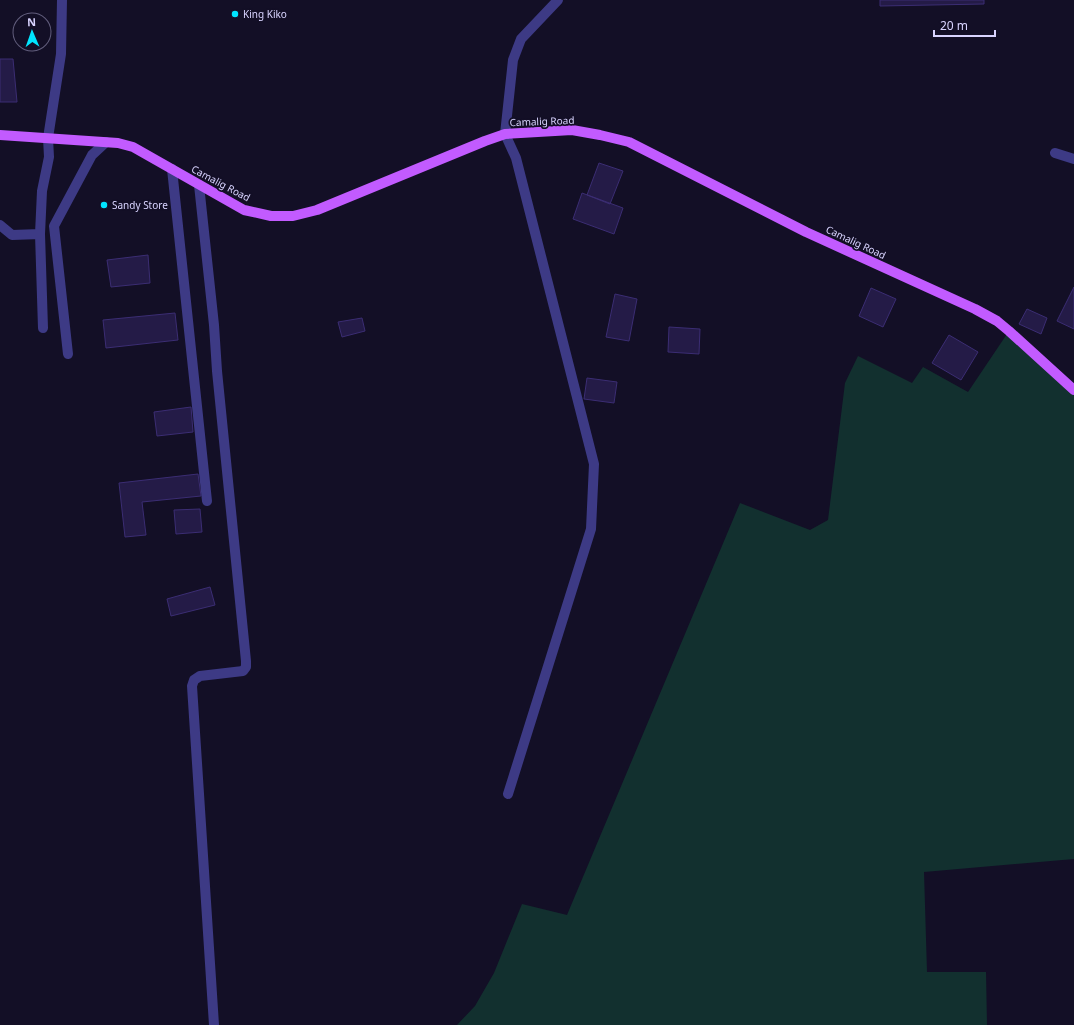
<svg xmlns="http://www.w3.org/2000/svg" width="1074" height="1025" font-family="'Noto Sans',sans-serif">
  <rect width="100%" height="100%" fill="#130f26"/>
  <path fill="#12302f" d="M1009 331 1074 390V859L924 872 927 972H986L987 1025H457L475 1006 494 973 522 904 567 915 740 503 810 530 828 520 845 383 858 356 912 383 923 367 968 392Z"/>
  <path fill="#241b47" stroke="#3b2d73" d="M880 0H984V4L880 6Z
    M0 59H13L17 102H0Z
    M599 163 623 171 610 204 587 195Z
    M582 193 623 208 614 234 573 219Z
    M148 255 150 283 111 287 107 260Z
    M1074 287V329L1057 321Z
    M871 288 896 299 883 327 859 316Z
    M615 294 637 299 629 341 606 337Z
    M1027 309 1047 318 1041 334 1019 324Z
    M175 313 178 340 106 348 103 320Z
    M362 318 365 331 342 337 338 322Z
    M669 327 700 329 699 354 668 352Z
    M949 335 978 352 961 380 932 363Z
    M587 378 617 382 614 403 584 399Z
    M191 407 193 432 157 436 154 412Z
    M198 474 201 496 142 502 146 535 125 537 119 483Z
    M200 509 202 532 176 534 174 510Z
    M210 587 215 605 171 616 167 599Z"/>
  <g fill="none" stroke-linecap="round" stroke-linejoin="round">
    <path stroke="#3d3a85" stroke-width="10" d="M1055 153 1074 159
      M172 169 207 501
      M199 185 214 325 217 371 246 661V667L243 671 200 676 194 680 192 686 214 1025
      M0 225 12 235 40 234
      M43 328 40 234 42 191 49 157 48 138 61 54 62 0
      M68 354 54 226 92 155 106 142
      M508 794 591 529 594 464 516 158 505 134 513 60 521 39 558 0"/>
    <path stroke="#c25bff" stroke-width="10" d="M0 135 118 143 133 147 244 210 271 216H293L317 210 485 141 505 134 572 130 600 135 629 142 806 232 975 309 997 321 1009 331 1074 390"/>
  </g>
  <g fill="#00e5ff" stroke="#130f26" stroke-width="1.5">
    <circle cx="235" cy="14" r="4"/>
    <circle cx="104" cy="205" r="4"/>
  </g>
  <g text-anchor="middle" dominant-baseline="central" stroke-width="3.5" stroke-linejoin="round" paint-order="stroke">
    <g font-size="10" fill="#d9d4ff" stroke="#130f26" text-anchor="start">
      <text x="243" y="14">King Kiko</text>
      <text x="112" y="205">Sandy Store</text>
    </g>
    <g font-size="10" fill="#d9d4ff" stroke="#130f26">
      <text transform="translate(542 121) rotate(-2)">Camalig Road</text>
      <text transform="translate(221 183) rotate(28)">Camalig Road</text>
      <text transform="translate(856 242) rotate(25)">Camalig Road</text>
    </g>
  </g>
  <g transform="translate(32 32) rotate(358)"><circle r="19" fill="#130f26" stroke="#625e7d"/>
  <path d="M0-3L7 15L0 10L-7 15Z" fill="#00e5ff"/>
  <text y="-6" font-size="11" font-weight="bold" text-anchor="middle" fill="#d9d4ff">N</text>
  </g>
  <path d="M934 30v6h61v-6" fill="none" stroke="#d9d4ff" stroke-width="2"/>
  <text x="940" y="30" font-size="12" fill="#d9d4ff" stroke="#130f26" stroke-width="3" paint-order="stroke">20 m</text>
</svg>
